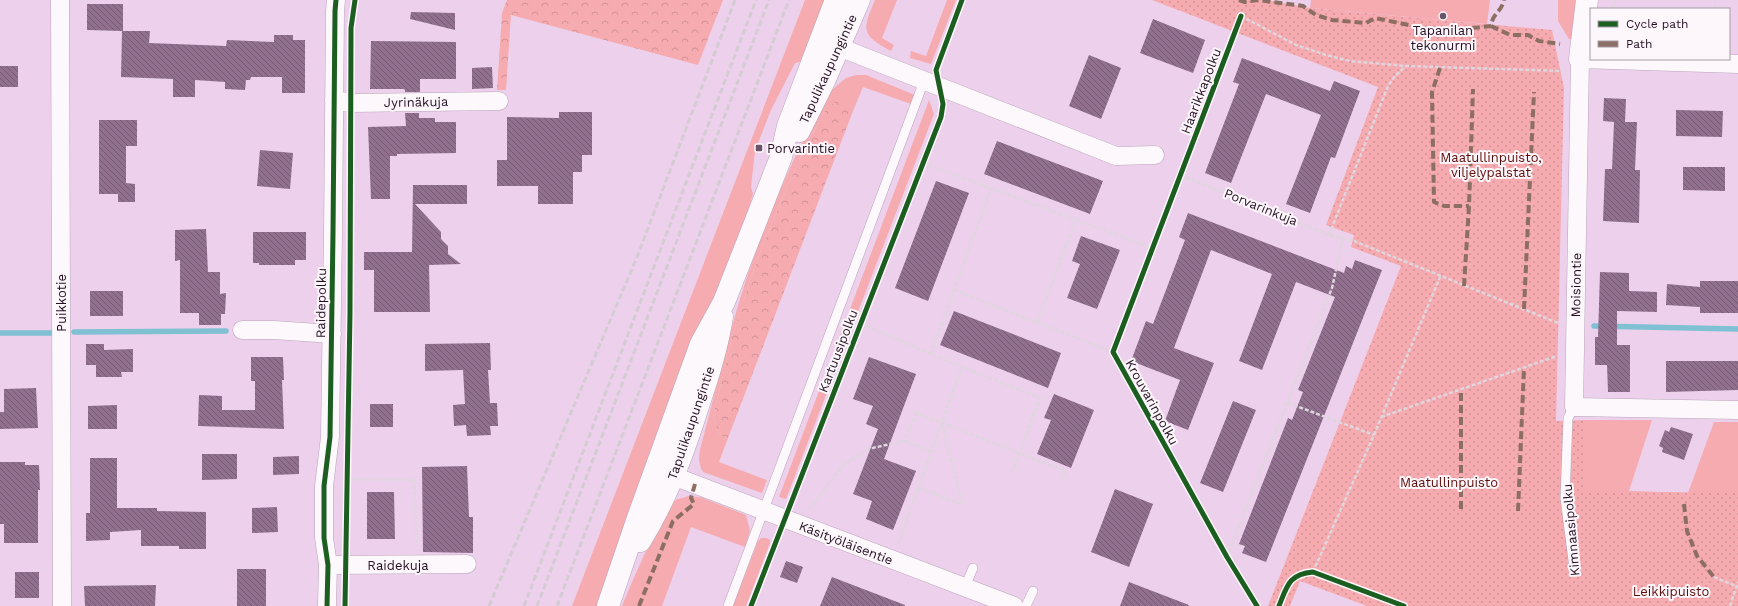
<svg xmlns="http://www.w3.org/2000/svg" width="1738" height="606" font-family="'Work Sans',sans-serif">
  <defs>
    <pattern id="forest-crowns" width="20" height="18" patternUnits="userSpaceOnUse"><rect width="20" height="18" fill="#f5abaf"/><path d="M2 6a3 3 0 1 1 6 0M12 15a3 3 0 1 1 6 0" fill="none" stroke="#d29296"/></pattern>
    <pattern id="park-dots" width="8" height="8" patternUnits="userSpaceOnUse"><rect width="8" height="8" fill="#f5abaf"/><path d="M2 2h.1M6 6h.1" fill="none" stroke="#d29296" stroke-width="1.8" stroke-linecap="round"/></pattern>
    <pattern id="building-back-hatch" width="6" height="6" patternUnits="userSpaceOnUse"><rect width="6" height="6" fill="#90708e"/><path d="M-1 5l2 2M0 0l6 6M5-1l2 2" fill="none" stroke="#755b74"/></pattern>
  </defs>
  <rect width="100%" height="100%" fill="#edd1ec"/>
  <path fill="#f5abaf" d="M805 0H828L803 61 795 63 771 110 755 151 751 187 753 194 748 212 599 606H572Z
    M875 0H897L882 38 894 45 891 51C861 35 862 30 875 0Z
    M947 0H956L931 64 910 58 911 51 926 56Z
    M1311 0H1490L1487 24 1310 8Z
    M1558 0H1579L1576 40 1569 39 1558 21Z
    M856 75H866L915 95 911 104 863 87 853 111 847 99 824 112 803 152 771 225 752 274 732 337 713 417 720 436 728 438 719 462 767 480 762 493 703 472C697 462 699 453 702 442 717 387 729 331 747 277 769 212 796 149 831 89L834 88 846 78Z
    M929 100 934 114 786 499 779 497Z
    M1583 420H1652L1629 491 1688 493 1714 422H1738V569L1582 491Z
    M688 496 700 497 746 515 750 531 745 547 691 527 662 606H622C631 585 661 512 676 500 679 498 684 498 688 496Z
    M761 538H767L770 540V543L746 606H733L758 541Z"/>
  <path fill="url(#forest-crowns)" d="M507 0H723L698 65 511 15 506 90H497L502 13Z
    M840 97 847 98 853 111 728 438 720 436 713 417 732 337 752 274 771 225 803 152 824 112Z"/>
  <path fill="url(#park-dots)" d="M1152 0H1268L1310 8 1552 30 1564 88 1556 421 1583 420V491L1738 493V606H1367L1300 581 1290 606H1268L1401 266 1351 247 1354 235 1326 225 1378 87Z"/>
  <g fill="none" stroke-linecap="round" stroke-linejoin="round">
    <path stroke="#80c0d3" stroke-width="5.5" d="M1594 326 1738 329
      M74 332 226 331
      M0 333H51"/>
  </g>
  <path fill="url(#building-back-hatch)" d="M87 4H123V31H150L149 43 226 46 227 40 274 42V35H293V40H305V93H282V77H251L250 80H246L245 90 225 89V82L195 80V97H173V79L121 77 122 31 87 30Z
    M411 12 455 13V30L410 19Z
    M1153 19 1205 40 1193 73 1140 53Z
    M371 41 456 42V79H420V92H405V90L404 89H370Z
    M1089 55 1121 68 1101 119 1069 106Z
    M1242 58 1330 91 1334 81 1360 91 1335 158 1331 157 1310 213 1286 204 1321 115 1266 94 1231 183 1205 173 1239 84 1233 82Z
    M0 66H18V87H0Z
    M492 67 493 88 472 89V68Z
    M1604 98 1626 99 1625 122H1637L1635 170H1640L1639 223 1603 221 1605 169H1612L1614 122 1603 121Z
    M1676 110 1723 111 1722 137 1676 136Z
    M559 112H592V155H582V172H573V204H538V186H497V160H507V117L559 118Z
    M405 113H419V118H435V122H456V153L397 154V156H390V199H371L368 127 406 126Z
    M99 120H137V146H126V183L135 184V202H118V194H99Z
    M997 141 1103 181 1090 214 984 174Z
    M260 150 293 153 290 189 257 186Z
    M1683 167H1725V191L1683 190Z
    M936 181 969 193 928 301 895 288Z
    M413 185H467V204H415L441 232V239L448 246V254L461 264 429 265 430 312H374V270H364V252H412Z
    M1188 213 1344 273 1346 266 1352 269 1355 260 1382 270 1266 562 1242 553 1245 546 1239 544 1288 418 1292 420 1303 392 1298 390 1335 297 1296 282 1262 370 1239 361 1272 274 1211 250 1174 348 1214 363 1188 430 1165 421 1180 380 1131 361 1146 321 1153 324 1185 240 1179 237Z
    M206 229 208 272H220V294L226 293 225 314H221V325H199V313H180V260L175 261V230Z
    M253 232H306V260H295V265H259V263H253Z
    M1081 236 1120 250 1097 309 1067 298 1080 264 1072 261Z
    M1600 272 1629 273V291L1657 292V312L1617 311V345H1630V392H1608L1607 365H1595V337H1598Z
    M1700 281H1738V313H1700V307L1666 305 1667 284 1700 287Z
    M90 291H123V316H90Z
    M954 311 1061 353 1048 388 940 345Z
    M490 343 491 370H488L490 403H497L498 426H490L491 435 467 436 466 425 454 426 453 405 465 404 463 370 425 371V344Z
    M86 344H104V350L133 349V372H121L122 377H96V365H86Z
    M251 357H283L284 380H282L284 429 198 426 199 395 222 396V410H255V381H251Z
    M869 357 916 374 884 459 916 471 893 530 866 519 872 501 853 494 878 429 866 424 873 406 853 399Z
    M1666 361H1738V390L1666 392Z
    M36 388 38 428 0 429V412H4V389Z
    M1054 394 1094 410 1071 468 1037 454 1051 420 1044 418Z
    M1233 401 1256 410 1223 492 1200 483Z
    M370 404H393V427H370Z
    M117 405V429H88V406Z
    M1671 427 1693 434 1684 460 1662 452 1663 448 1659 446 1665 430 1669 432Z
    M202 454H237V479L202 480Z
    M299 456V474L273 475V457Z
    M90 458H117V508H157V511L206 512V549H179V546H141V530L110 532V540L86 541V513H90Z
    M0 462H25V465H39L40 490H38V543H4V524H0Z
    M467 466 469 517H473V553L423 552 422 467Z
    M1115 489 1153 504 1129 567 1091 552Z
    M367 492H394L395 539H367Z
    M277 507 278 532 252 533V508Z
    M786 561 803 567 797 583 780 577Z
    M237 569H266V606H237Z
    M15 572H39V598H15Z
    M832 577 905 605V606H820Z
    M1129 582 1189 605 1188 606H1120Z
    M156 585 155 606H85L84 586Z"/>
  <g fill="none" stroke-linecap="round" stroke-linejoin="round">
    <g stroke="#baa4b9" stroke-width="10">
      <path id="lane" d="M1574 407 1568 418 1565 498 1574 568
        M965 587 973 568
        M728 606 924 81
        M1026 606 1033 591"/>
    </g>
    <g stroke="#baa4b9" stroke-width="19">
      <path id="street" d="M60 0 62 606
        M826 42 1116 156 1155 155
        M1738 64 1580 59 1574 407 1738 410
        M334 100 352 103 499 101
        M242 330H274L332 334
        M660 471 1014 606
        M328 565 467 564
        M327 606 328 565 324 538V486L330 437 333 233 335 11 336 0"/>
    </g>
    <g stroke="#baa4b9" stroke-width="23">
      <path id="secondary" d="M1580 59 1587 0
        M799 131 825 79 859 0
        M640 541C668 495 683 454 699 403 709 374 717 348 722 317
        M608 606 638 518 701 344 724 302 781 157 788 126 836 0"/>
    </g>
    <path stroke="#dfd6de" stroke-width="2.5" stroke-dasharray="4 2" stroke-linecap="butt" d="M1613 9 1615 0
      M1714 9 1715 0
      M1241 16 1296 45 1326 55 1350 61 1406 66 1563 71
      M923 163 1152 248
      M1180 175 1329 235 1354 241 1558 323
      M1329 235 1388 86 1395 76 1406 66
      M954 290 1113 352
      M1037 322 1076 220
      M861 324 962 367 1040 398 1013 471
      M931 354 991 188
      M1288 403 1374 435
      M914 412 1065 471 1061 482
      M1381 417 1557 356
      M942 423 962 504
      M904 441 931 451
      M347 479 414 480 417 546
      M918 488 961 504
      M809 510 843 465 868 449 904 441 917 413
      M898 544 962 367
      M1227 557 1332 288 1343 238
      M1313 572 1374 435 1440 277
      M1714 577 1738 587
      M1730 606 1738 582"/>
    <use href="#lane" stroke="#fcf8fc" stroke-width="9"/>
    <use href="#street" stroke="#fcf8fc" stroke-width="18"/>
    <use href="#secondary" stroke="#fcf8fc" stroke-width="22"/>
    <path stroke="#d4cbd3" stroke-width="3" stroke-dasharray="6 3" stroke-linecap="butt" d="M489 606 637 257 735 0
      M524 606 756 0
      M537 606 769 0
      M557 606 789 0"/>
    <path stroke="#8d6e63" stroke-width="4" stroke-dasharray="8 4" stroke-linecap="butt" d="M1239 0 1245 2 1258 0 1303 6 1316 15 1332 20 1366 23 1375 18 1428 29 1455 30 1491 26C1493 12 1501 13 1504 0
      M1491 26 1510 35H1528L1539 41 1560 44
      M1440 68 1432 92 1434 202 1444 206H1469
      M1464 286 1469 206 1473 89
      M1524 309 1534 92
      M1684 504 1687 531 1697 556 1714 577
      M1461 509V389
      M1518 511 1524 368
      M639 606 673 521 694 504 691 498 695 484"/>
    <g stroke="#fdf7fc" stroke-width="8">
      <path id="cycleway" d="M1241 16 1113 352 1227 557 1257 606
        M327 606 328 565 324 538V486L330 437 333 233 335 11 336 0
        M345 606 350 313 351 28 355 0
        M751 606 941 117 943 104 936 70 962 0
        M1279 606C1287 586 1289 574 1313 572L1404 606"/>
    </g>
    <use href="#cycleway" stroke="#1b5e20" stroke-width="5"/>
  </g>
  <g fill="#6a5469" stroke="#fdf7fc" stroke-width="1.5">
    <circle cx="1443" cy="16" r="4"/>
    <rect x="755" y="144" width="8" height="8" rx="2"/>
  </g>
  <g text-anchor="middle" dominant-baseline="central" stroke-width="4" stroke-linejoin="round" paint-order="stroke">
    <g font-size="13" fill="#231022" stroke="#fdf7fc">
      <text x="1443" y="30">Tapanilan<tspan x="1443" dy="15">tekonurmi</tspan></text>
      <text x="767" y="148" text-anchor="start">Porvarintie</text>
    </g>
    <g font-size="13" fill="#231022" stroke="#fdf7fc">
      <text transform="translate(828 69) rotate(-65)">Tapulikaupungintie</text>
      <text transform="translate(1201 91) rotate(-69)">Haarikkapolku</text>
      <text transform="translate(416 102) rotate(-1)">Jyrinäkuja</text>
      <text transform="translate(1261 207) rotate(22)">Porvarinkuja</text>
      <text transform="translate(1576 285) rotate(-89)">Moisiontie</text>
      <text transform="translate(61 303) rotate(-90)">Puikkotie</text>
      <text transform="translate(321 303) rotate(-89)">Raidepolku</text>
      <text transform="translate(838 351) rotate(-69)">Kartuusipolku</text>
      <text transform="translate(1152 402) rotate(61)">Krouvarinpolku</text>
      <text transform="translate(691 423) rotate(-71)">Tapulikaupungintie</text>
      <text transform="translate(1571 530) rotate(-95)">Kimnaasipolku</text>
      <text transform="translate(846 543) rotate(21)">Käsityöläisentie</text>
      <text x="398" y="565">Raidekuja</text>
    </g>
    <g font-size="13" fill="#5f0d08" stroke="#fdf7fc">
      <text x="1491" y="157">Maatullinpuisto,<tspan x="1491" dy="15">viljelypalstat</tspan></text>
      <text x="1449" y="482">Maatullinpuisto</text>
      <text x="1671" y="591">Leikkipuisto</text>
    </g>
  </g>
  <rect x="1590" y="8" width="140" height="52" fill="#fdf7fc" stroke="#a69ba5"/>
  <rect x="1598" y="21" width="20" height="6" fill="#1b5e20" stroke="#a69ba5"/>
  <text x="1626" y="28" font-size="12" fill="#231022">Cycle path</text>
  <rect x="1598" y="41" width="20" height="6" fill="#8d6e63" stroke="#a69ba5"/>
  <text x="1626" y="48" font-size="12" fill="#231022">Path</text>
</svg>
